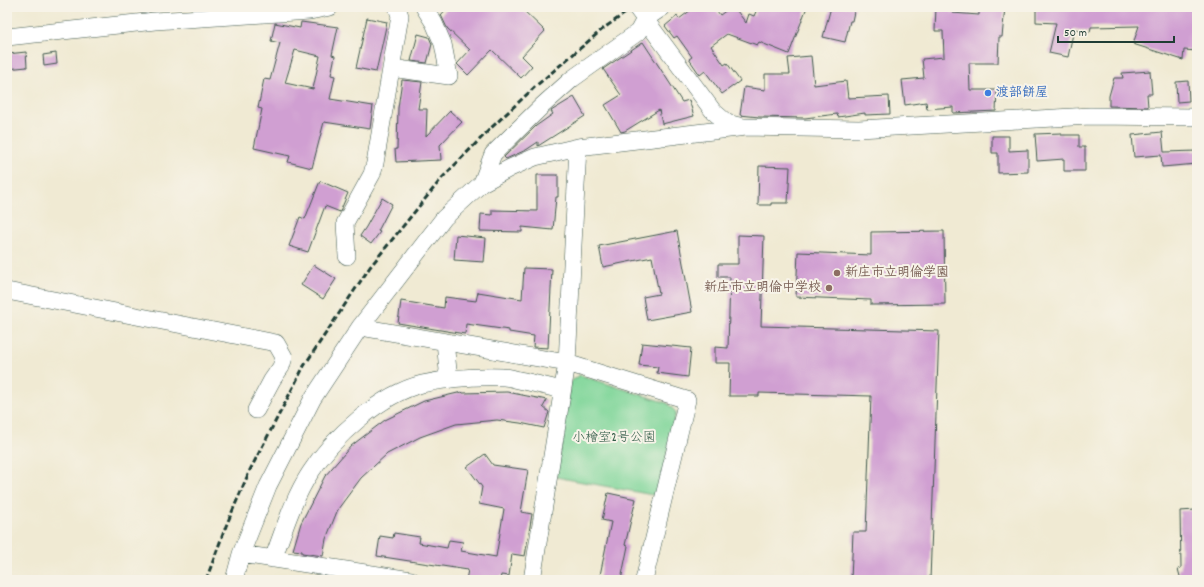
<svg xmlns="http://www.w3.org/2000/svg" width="1204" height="587" font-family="Dekko,'Klee One',sans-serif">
  <rect width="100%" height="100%" fill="#f7f3e8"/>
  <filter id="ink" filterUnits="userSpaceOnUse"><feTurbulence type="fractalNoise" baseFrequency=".025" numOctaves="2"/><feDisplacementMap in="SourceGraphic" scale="8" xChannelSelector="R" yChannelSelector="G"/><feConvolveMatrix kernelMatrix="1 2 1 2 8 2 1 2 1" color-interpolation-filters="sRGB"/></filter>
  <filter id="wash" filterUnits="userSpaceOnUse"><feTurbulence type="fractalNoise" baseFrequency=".012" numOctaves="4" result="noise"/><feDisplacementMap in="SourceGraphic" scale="16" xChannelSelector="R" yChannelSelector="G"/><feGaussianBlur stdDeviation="0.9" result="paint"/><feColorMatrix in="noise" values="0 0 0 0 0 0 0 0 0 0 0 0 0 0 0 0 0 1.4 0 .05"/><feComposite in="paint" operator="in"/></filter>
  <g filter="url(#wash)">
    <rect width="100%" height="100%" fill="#f0ead3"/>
    <path fill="#80d69a" stroke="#508a67" d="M580 375 667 403 676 412 658 496 556 477 570 382Z"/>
    <g id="blocks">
      <path fill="#d09fd2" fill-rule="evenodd" d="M448 7H520L545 31 522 56 532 66 521 78 492 50 468 75 457 64 470 50 447 28 441 15Z
        M695 7H714L720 15 731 7H734L746 23 749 14 754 16 758 7H807L789 54 759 42 757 45 727 34 711 46 724 65 727 63 740 81 722 94 705 71 700 75 689 59 692 57 677 36 674 38 665 26 677 16 679 19Z
        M831 7H855L852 21H850L845 42 823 37Z
        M936 7H953L952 13 979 15V7H1005L1002 37H999L998 63H969L970 90H997L996 111 953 113V107L927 109 926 102 905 105 902 80 924 78 922 59 944 57 943 31H935Z
        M1036 7H1184L1183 8 1197 10V51L1184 50 1183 60 1133 44 1139 26 1091 27 1090 32 1074 29 1068 57 1049 53 1056 23 1036 22Z
        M367 18 387 22 376 72 356 68Z
        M301 22 338 27 332 55 335 56 331 75 335 76 330 99 373 106 370 129 324 122 312 168 288 162 290 156 254 148 262 109 258 108 264 79 270 80 280 43 271 41 275 23 300 28ZM295 50 320 56 313 89 285 83Z
        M418 34 429 37 432 44 427 63 411 61Z
        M643 42 682 102 689 100 694 116 662 124 659 110 625 131 621 132 605 105 621 95 603 69Z
        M26 52 27 67 7 69V54Z
        M56 53 57 64 44 66 43 55Z
        M811 56 814 85 846 81 848 98 889 96 890 114 865 115V113L838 117 837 114 805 118 759 117 740 115 744 87 765 90V74H790L788 58Z
        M1150 71 1152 94H1147L1148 107 1109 106V96L1114 78H1123L1122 73Z
        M402 80 422 82 418 109H427L426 136 450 111 462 122 440 145 441 160 396 162 395 149H397L398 108Z
        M1188 81 1189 101 1177 102 1176 82Z
        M574 97 585 116 538 146V142L526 150 506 159 504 157 536 126 553 114 551 111Z
        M1162 132 1164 152 1197 151V164L1162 167 1161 155 1134 157 1132 135Z
        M1061 133V135H1079V147H1085V171H1064V159L1037 161 1035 134Z
        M992 136H1009V151L1028 150V172L998 173V153H992Z
        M759 166 790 167 788 203H771V205H758Z
        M537 175H558V197H556L553 230 522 227V232L480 231 481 214 492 215V210L537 211Z
        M320 181 348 193 340 212 325 206 308 252 289 246 300 217 305 219Z
        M382 198 392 204 378 231 380 232 371 244 360 236 366 227Z
        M677 231 692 312 647 320 643 297 659 294 652 257 603 267 599 246Z
        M944 231 945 304 871 305V300L796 297 798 252 871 255V232Z
        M456 235 486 238 484 262 454 260Z
        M738 235 764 236 761 326 939 331 930 580H851L853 532H866L871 396 759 393V396H729L730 363H715V347L728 348 730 277H718V264H738Z
        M314 265 336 279 323 299 301 285Z
        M524 268 552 269 548 348 533 347 534 336 509 332V330L466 324 465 334 398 323 401 301 444 308 445 297 476 301 478 292 522 299Z
        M642 343 691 348 688 377 657 373 658 367 639 365Z
        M462 392 463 393 507 392 547 400 543 407 549 412 544 428 520 423 497 420 456 424 420 437 387 454 361 478 338 509 326 539 323 556 302 553V551L293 550 301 523 325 476 351 446 385 420 424 401Z
        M485 454 493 465 528 470 521 512 532 514 525 556 512 554 509 576 501 575 500 580H466L468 570 377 556 380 536 393 538 394 533 420 537 419 543 447 548 449 540 463 542 461 551 496 557 504 509 479 504 482 487 467 467Z
        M608 493 636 499 625 545 628 546 621 580H599L611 522 602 520Z
        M1195 510 1197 580H1181L1178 569 1181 568 1180 511Z"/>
    </g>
  </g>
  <g filter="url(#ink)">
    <use href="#blocks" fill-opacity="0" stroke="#3e574c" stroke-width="1"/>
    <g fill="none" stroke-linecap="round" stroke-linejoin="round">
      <g stroke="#3e574c" stroke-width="18">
        <path id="minor" d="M636 7 713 111 727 123 743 127
          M7 37 155 21 310 11 330 7
          M391 68 449 76 443 44 434 23 424 7
          M482 183 493 154 543 105 572 79 638 32 645 19 663 7
          M347 256 345 223 372 174 375 163 400 16 397 7
          M7 291 276 343 284 357 281 367 272 380 256 410
          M360 327 567 363 687 400 644 580
          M445 342 448 370 446 380
          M241 554 411 580
          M273 559C284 530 293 499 310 473 332 438 381 394 422 384 449 378 476 376 503 377 510 377 517 380 524 381 537 384 549 387 562 390
          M234 580 241 554 268 486 313 398 360 327 444 218 482 183 510 168 535 157 578 147 746 127 859 129 1090 116 1197 117
          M532 580 567 363 578 147"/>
      </g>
      <use href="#minor" stroke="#fff" stroke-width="17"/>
      <path stroke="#1f3d34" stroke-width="3" stroke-dasharray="6 3" stroke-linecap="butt" d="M206 580 226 526 250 470 285 403 304 366 370 267 442 178 491 128 537 85 604 28 634 7"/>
    </g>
  </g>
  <circle fill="#3f7fe0" stroke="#f7f3e8" stroke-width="1.5" cx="988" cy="93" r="4"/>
  <g fill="#8d6e63" stroke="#f7f3e8" stroke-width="1.5">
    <circle cx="837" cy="273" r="4"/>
    <circle cx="829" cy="288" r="4"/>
  </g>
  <g text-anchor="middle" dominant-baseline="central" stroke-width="4" stroke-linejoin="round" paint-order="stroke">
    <g font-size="13" font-weight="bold" fill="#366cbe" stroke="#f7f3e8" text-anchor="start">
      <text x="996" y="93">渡部餅屋</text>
    </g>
    <g font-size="13" font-weight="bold" fill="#785e54" stroke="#f7f3e8" text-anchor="start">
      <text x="845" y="273">新庄市立明倫学園</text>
      <text x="821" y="288" text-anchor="end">新庄市立明倫中学校</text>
    </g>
    <g font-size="13" fill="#325c48" stroke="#f7f3e8">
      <text x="614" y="438">小檜室2号公園</text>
    </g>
  </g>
  <rect width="1204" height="587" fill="none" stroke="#f7f3e8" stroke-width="24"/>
  <path d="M1058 36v6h116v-6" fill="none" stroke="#1f3d34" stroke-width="2"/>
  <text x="1064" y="36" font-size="12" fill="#1f3d34" stroke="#f7f3e8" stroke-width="3" paint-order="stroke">50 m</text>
</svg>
